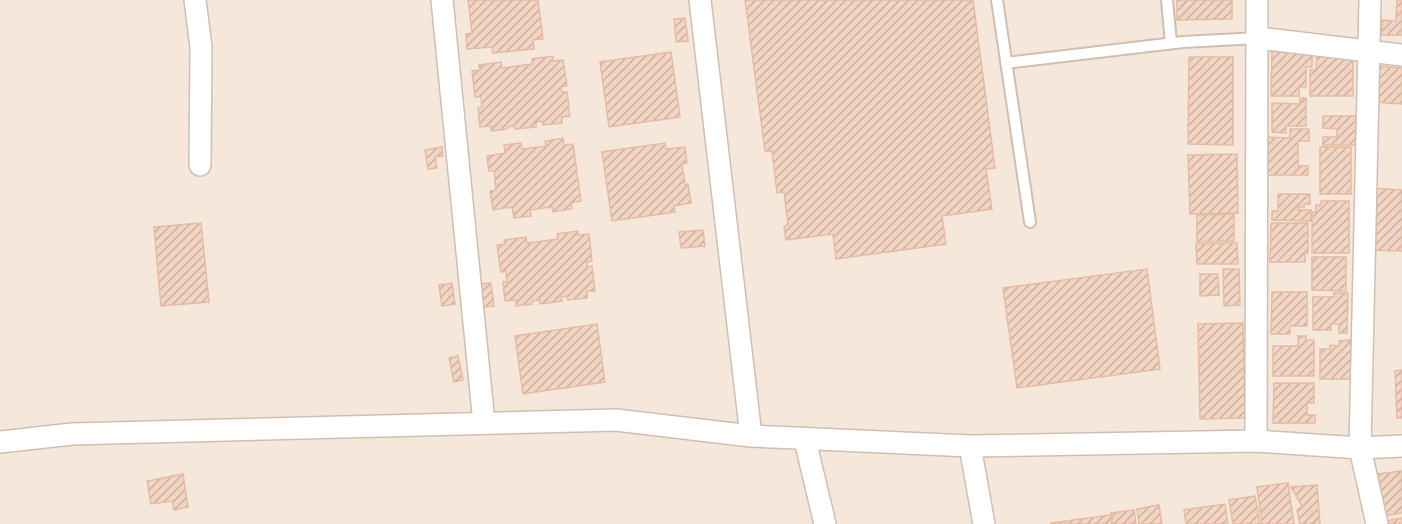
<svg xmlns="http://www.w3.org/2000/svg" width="1402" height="524" font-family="'PT Sans Narrow',sans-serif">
  <defs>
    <pattern id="building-hatch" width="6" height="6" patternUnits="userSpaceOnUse" patternTransform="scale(1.5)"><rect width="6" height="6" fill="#f3d5c3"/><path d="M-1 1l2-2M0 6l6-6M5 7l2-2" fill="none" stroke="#cab0a1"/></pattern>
  </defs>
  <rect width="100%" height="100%" fill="#fdf6ec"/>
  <path fill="#f5e8da" d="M0 0H1402V524H0Z"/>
  <path fill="url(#building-hatch)" stroke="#e6bba3" stroke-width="1.5" d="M468 0H538L543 39 533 40 534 49 493 53 492 47 467 49 466 34 472 33Z
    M745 0H973L995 168 986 169 992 209 942 216 946 244 836 259 833 234 786 240 784 226 788 225 784 192 777 193 772 151H765Z
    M1177 0H1232V19L1177 20Z
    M1397 0H1402V35H1381L1382 20 1396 21Z
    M685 18 688 41 676 42 674 19Z
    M1272 50 1306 51V54H1312V67H1306V87H1299V96H1271Z
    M671 52 680 117 609 127 600 62Z
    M553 56V61L563 60 567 86 561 87 562 92H567L570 116 562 117V123L543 125 542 121 536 122V127L515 129 514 126 507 127V129L491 131V126L480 127 478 108 482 107 481 97H475L472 71 480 70 479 65 501 62 502 68 532 64V59Z
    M1317 56H1353V96H1310V70H1316Z
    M1189 57H1233V145L1188 144Z
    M1376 66 1402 68V104L1374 102Z
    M1300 98H1306V126H1286V133L1272 132V103L1300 104Z
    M1323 116H1356V145H1323V137H1337V129L1323 128Z
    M1290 129H1309V141H1298V166H1308V175H1267V137L1290 138Z
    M563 138 564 145 573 144 581 201 571 203 572 209 553 212 552 207 530 210 531 216 514 218 512 207 493 210 490 191 496 190 494 171H489L487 156 505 153 504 145 521 143 522 149 546 146 545 141Z
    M665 143 666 149 685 147 687 163 682 164 685 185 688 184 691 203 674 206 675 212 612 221 602 152Z
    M442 147 443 156 435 157 437 168 428 169 425 150Z
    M1320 147H1351V194H1320Z
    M1237 154 1238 213 1190 214 1188 155Z
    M1370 188 1402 190V251L1367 250Z
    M1278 194H1310V204H1304V207H1298V210H1311V221L1272 220V211H1278Z
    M1321 201H1349V253H1312V212H1316V205H1321Z
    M1234 214V241L1197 242V215Z
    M201 223 209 302 161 306 154 227Z
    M1271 223H1308V253L1305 252V262H1270Z
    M703 230 705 246 681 248 679 232Z
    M578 231V235L589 234 592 261 587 262V267L592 266 595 291H587V298L568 300 567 296 561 297 562 301 540 304V300L532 301V304L516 306V300L505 301 503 282H507L506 271 501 272 497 245 505 244 504 240 526 237 527 243 558 239 557 234Z
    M1237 243 1238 264H1197L1196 244Z
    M1312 257H1346V291L1312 290Z
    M1147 269 1160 369 1017 388 1003 288Z
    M1223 269H1239L1240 305 1224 306Z
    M1200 274H1218L1219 295 1200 296Z
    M452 283 455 304 442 306 439 285Z
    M491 283 494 306 483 307 480 284Z
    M1272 292H1307V326H1290V334H1271Z
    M1334 293H1348L1347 333H1339V324H1331V330H1313V297H1334Z
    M1243 323 1245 418 1200 419 1198 324Z
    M597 324 605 382 523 394 515 336Z
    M1298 336H1306V340H1314V376H1273V346H1298Z
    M1351 340V379H1320V349H1330V345L1339 346V341Z
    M458 356 463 380 454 382 449 358Z
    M1402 370V418H1397L1395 371Z
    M1274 383H1314V403H1307V415H1315V423H1273Z
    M1402 471V513L1383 516 1378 474Z
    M183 474 188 507 174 510 172 501 151 504 147 481Z
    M1288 483 1294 524H1262L1257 487Z
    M1317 485 1320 524H1300L1297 510 1302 506 1291 487Z
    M1255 496 1260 524H1233L1229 500Z
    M1225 504 1228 524H1186L1184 510Z
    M1159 505 1162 524H1139L1137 509Z
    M1134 510 1136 524H1113L1111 513Z
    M1111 515 1112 524H1051V523Z
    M1402 518V524H1386L1385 521Z"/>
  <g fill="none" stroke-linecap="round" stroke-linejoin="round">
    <g stroke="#d1beb0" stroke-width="14">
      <path id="service" d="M997 0 1030 222
        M1167 0 1171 43
        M1006 63 1183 42 1258 38"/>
    </g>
    <g stroke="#d1beb0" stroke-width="24">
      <path id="minor" d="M195 0 201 47 200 165
        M442 0 484 423
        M700 0 751 436
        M1370 0 1360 448 1377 524
        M1258 38 1402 55
        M805 440 825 524
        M1256 441 1257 0
        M0 442 72 434 616 420 751 436 970 446 1256 441 1360 448 1402 446
        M970 446 984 524"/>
    </g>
    <use href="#service" stroke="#fff" stroke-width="10"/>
    <use href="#minor" stroke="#fff" stroke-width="21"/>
  </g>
</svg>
